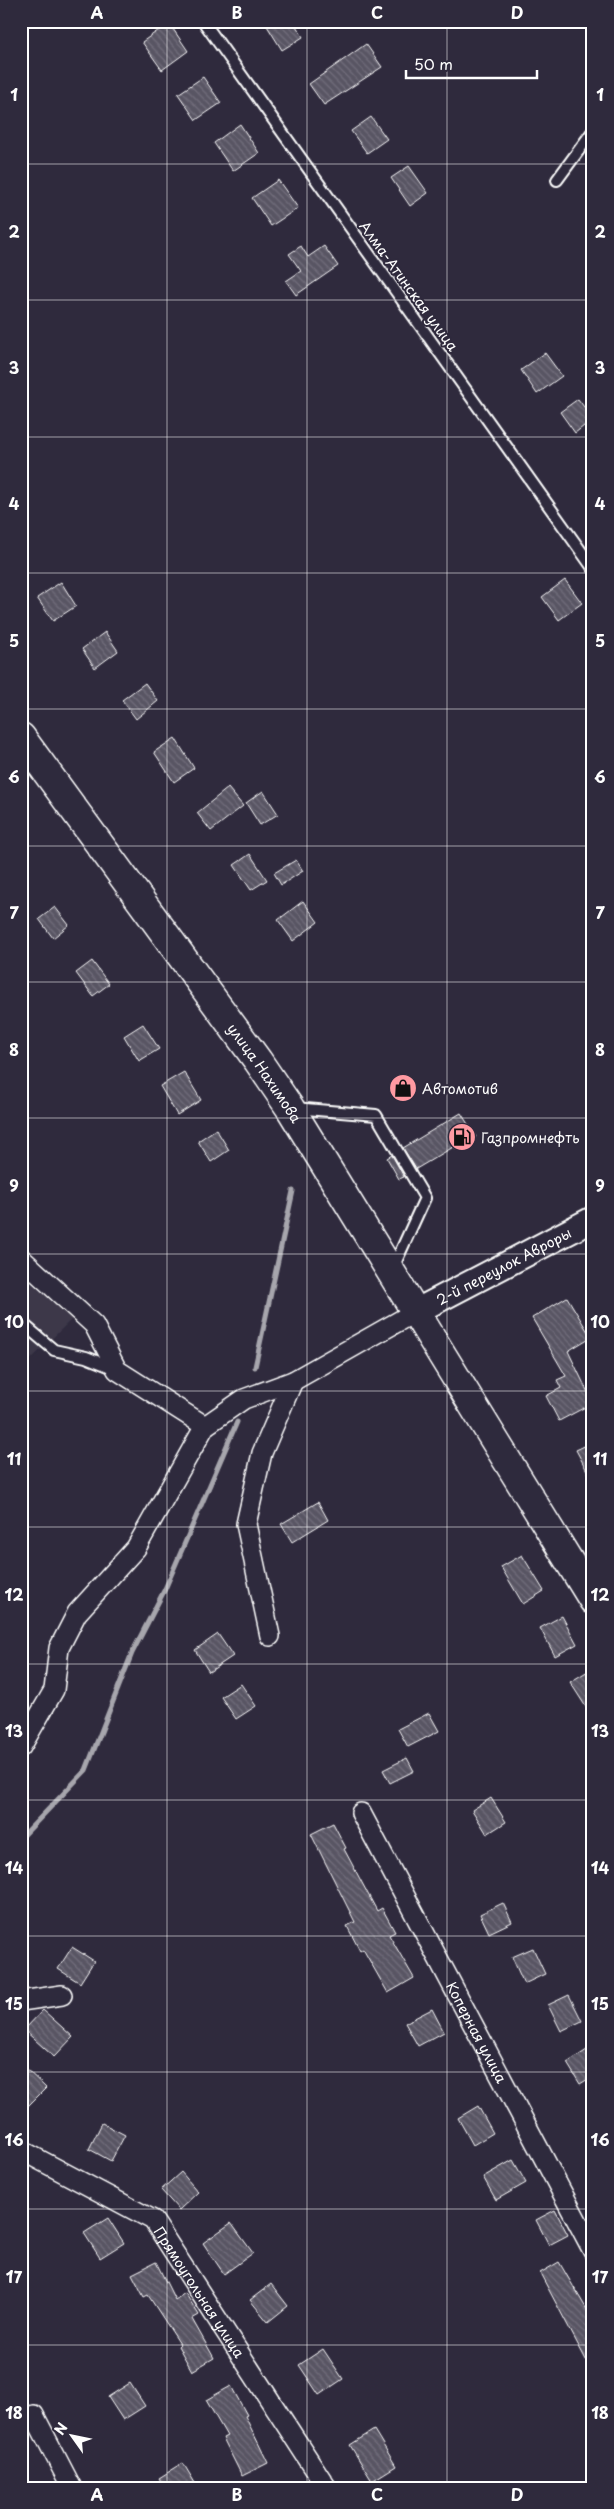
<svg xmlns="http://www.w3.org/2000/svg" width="614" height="2509" font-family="'Playpen Sans',sans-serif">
  <defs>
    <pattern id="building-back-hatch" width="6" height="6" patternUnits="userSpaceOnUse" patternTransform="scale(1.25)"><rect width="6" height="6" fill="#595564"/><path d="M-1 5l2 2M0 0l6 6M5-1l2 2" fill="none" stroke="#726e7b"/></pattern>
  </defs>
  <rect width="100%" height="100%" fill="#2f2a3d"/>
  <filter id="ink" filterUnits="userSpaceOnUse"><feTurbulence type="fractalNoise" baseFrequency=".02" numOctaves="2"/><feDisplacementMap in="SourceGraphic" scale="10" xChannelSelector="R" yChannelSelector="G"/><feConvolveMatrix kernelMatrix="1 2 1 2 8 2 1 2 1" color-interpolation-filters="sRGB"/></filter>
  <g filter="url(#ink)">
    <path fill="#3c3749" d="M21 1275 73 1318 21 1369Z"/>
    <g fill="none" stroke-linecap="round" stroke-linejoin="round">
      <path stroke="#a7a6ad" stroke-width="5" d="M255 1367 293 1191
        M21 1838 86 1770 132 1653 165 1589 237 1422"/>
    </g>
    <path fill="url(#building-back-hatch)" stroke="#fff" d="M264 21H293L303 37 282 50Z
      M169 23 188 51 162 70 142 42Z
      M366 44 382 67 324 105 309 84Z
      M203 77 221 103 196 120 178 94Z
      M371 117 387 139 367 153 351 131Z
      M240 124 259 153 233 171 214 143Z
      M409 166 428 193 410 206 391 178Z
      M278 180 298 208 271 226 252 198Z
      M301 246 308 257 324 246 338 266 296 295 286 281 301 271 289 254Z
      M545 353 562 376 537 394 521 370Z
      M578 399 593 419 575 433 560 412Z
      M565 580 582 603 559 620 542 597Z
      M61 582 76 606 53 621 37 598Z
      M105 632 118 651 95 668 82 649Z
      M145 683 158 701 136 719 122 700Z
      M175 738 194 768 174 782 154 752Z
      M228 788 243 806 211 831 197 813Z
      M263 791 278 814 260 825 246 803Z
      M250 854 267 880 251 890 234 865Z
      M296 860 303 871 281 885 274 873Z
      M303 901 318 922 293 941 278 920Z
      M55 907 69 925 53 938 39 919Z
      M92 961 109 984 93 996 76 973Z
      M143 1024 159 1049 139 1061 124 1036Z
      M184 1072 201 1100 177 1115 160 1086Z
      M461 1113 476 1137 456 1149 455 1146 416 1169 403 1148Z
      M216 1129 229 1150 211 1162 198 1141Z
      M392 1155 404 1177 399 1179 387 1158Z
      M567 1297 591 1337 568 1351 593 1403 559 1421 546 1396 561 1388 557 1380 566 1376 532 1318Z
      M593 1442V1482L576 1450Z
      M318 1502 328 1520 292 1542 281 1524Z
      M522 1555 544 1591 523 1604 501 1567Z
      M562 1616 577 1644 555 1656 540 1628Z
      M218 1634 233 1656 209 1672 195 1650Z
      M593 1668V1718L570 1682Z
      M241 1684 256 1706 236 1719 221 1697Z
      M429 1713 439 1731 408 1747 398 1729Z
      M407 1758 414 1771 390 1783 383 1770Z
      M491 1798 506 1822 487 1834 472 1810Z
      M333 1823 346 1848 344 1849 377 1911 382 1908 395 1932 389 1935 414 1978 388 1993 363 1949 360 1951 347 1926 355 1922 311 1834Z
      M503 1903 512 1922 489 1933 480 1914Z
      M72 1947 94 1961 80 1983 58 1969Z
      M533 1948 545 1974 524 1984 512 1957Z
      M569 1995 582 2021 561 2031 548 2005Z
      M432 2009 444 2032 418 2046 405 2023Z
      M43 2010 73 2037 54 2057 24 2030Z
      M593 2046V2076L580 2084 567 2063Z
      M21 2064 46 2088 21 2113Z
      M478 2106 493 2133 473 2145 458 2118Z
      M102 2123 125 2135 111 2161 89 2149Z
      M513 2160 526 2183 496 2200 483 2177Z
      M181 2172 198 2192 179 2210 161 2190Z
      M555 2210 568 2235 549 2245 536 2220Z
      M108 2218 124 2243 100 2258 84 2233Z
      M231 2223 253 2253 224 2274 203 2243Z
      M156 2262 175 2300 185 2293 199 2315 192 2319 214 2358 192 2371 178 2346 180 2344 148 2295 144 2297 132 2274Z
      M559 2262 593 2320V2373L540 2273Z
      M271 2284 288 2306 268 2322 250 2300Z
      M323 2349 343 2379 319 2395 299 2365Z
      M130 2383 145 2406 123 2420 108 2397Z
      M231 2386 247 2415 245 2416 268 2463 242 2476 223 2438 227 2436 206 2400Z
      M374 2430 396 2466 372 2481 350 2445Z
      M183 2463 198 2488H165L159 2478Z"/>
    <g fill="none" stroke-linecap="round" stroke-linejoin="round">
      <g stroke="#fff" stroke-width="14">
        <path id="service" d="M203 21 593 568
          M557 180 593 131
          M294 1108 376 1115 425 1198 393 1268
          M21 1322 54 1350 86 1357 116 1369"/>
      </g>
      <g stroke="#fff" stroke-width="22">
        <g id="minor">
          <path d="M21 1258 94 1325 117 1370 205 1426"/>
          <path d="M270 1636 246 1524 262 1453 293 1381"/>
          <path d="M21 1747 54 1690 59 1648 77 1613 136 1548 205 1426 244 1399 293 1381 415 1312"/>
          <path id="s1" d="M361 1813 593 2251"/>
          <path d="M21 2001 62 1995"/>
          <path id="s2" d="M21 2150 153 2220 327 2488"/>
          <path d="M34 2415 72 2488"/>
        </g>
      </g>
      <g stroke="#fff" stroke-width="28">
        <g id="tertiary">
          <path id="s3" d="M415 1312 593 1219"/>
        </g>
      </g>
      <g stroke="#fff" stroke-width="31">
        <g id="primary">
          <path id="s4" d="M21 737 258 1061 290 1108 593 1600"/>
        </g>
      </g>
      <use href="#service" stroke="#2f2a3d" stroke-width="10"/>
      <use href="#minor" stroke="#2f2a3d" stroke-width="19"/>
      <use href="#tertiary" stroke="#2f2a3d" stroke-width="24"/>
      <use href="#primary" stroke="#2f2a3d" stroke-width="28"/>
    </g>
  </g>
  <path fill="none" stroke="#fff" stroke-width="1" stroke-opacity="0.55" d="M167 21V2488M307 21V2488M447 21V2488M21 164H593M21 300H593M21 437H593M21 573H593M21 709H593M21 846H593M21 982H593M21 1118H593M21 1254H593M21 1391H593M21 1527H593M21 1664H593M21 1800H593M21 1936H593M21 2072H593M21 2209H593M21 2345H593"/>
  <defs>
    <g id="shop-disc" transform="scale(1.4375)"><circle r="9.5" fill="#ff9aa2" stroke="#2f2a3d"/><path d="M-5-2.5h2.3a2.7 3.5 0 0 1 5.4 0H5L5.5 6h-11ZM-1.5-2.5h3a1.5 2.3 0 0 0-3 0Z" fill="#111"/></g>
    <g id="fuel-disc" transform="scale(1.4375)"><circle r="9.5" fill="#ff9aa2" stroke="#2f2a3d"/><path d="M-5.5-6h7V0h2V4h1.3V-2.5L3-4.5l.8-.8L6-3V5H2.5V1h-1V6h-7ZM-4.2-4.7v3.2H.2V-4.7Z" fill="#111"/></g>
  </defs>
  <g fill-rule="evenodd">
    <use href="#shop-disc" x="403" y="1088"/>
    <use href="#fuel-disc" x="462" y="1137"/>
  </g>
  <g text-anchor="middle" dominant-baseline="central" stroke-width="4" stroke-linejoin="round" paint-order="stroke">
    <g font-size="14" fill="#fff" stroke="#2f2a3d">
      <text transform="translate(409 286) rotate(54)">Алма-Атинская улица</text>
      <text stroke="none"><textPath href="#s4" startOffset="415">улица Нахимова</textPath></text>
      <text stroke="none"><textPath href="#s3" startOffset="100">2-й переулок Авроры</textPath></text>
      <text stroke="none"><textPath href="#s1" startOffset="248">Коперная улица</textPath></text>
      <text stroke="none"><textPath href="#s2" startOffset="235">Прямоугольная улица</textPath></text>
    </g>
    <g font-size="14" fill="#fff" stroke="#2f2a3d" text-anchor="start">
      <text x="422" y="1088">Автомотив</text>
      <text x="481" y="1137">Газпромнефть</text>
    </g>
  </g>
  <rect width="614" height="2509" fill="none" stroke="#2f2a3d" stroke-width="55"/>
  <g transform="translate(72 2436) rotate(303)" stroke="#2f2a3d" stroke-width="4" paint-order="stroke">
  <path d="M0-4L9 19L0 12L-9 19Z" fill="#ffffff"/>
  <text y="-8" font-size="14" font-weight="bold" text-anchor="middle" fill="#ffffff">N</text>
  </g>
  <path d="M406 70v8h131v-8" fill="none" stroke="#ffffff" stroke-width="2.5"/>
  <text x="414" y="70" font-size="15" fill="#ffffff" stroke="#2f2a3d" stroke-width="4" paint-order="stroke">50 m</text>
  <rect x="28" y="28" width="558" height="2454" fill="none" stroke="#fff" stroke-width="2"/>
  <g font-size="16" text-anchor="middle" font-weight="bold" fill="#fff">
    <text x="97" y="19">A</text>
    <text x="237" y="19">B</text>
    <text x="377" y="19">C</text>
    <text x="517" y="19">D</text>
    <text x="14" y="101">1</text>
    <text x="600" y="101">1</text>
    <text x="14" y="238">2</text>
    <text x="600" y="238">2</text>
    <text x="14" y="374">3</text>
    <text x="600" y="374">3</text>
    <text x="14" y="510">4</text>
    <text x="600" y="510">4</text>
    <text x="14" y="647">5</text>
    <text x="600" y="647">5</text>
    <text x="14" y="783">6</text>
    <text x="600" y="783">6</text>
    <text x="14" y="919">7</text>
    <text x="600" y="919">7</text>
    <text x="14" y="1056">8</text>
    <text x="600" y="1056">8</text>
    <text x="14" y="1192">9</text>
    <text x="600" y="1192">9</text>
    <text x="14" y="1328">10</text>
    <text x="600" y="1328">10</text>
    <text x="14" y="1465">11</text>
    <text x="600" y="1465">11</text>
    <text x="14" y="1601">12</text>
    <text x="600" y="1601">12</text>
    <text x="14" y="1737">13</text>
    <text x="600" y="1737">13</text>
    <text x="14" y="1874">14</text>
    <text x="600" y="1874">14</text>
    <text x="14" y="2010">15</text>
    <text x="600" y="2010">15</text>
    <text x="14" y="2146">16</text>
    <text x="600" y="2146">16</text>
    <text x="14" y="2283">17</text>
    <text x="600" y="2283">17</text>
    <text x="14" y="2419">18</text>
    <text x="600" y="2419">18</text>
    <text x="97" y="2501">A</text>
    <text x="237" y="2501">B</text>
    <text x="377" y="2501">C</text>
    <text x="517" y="2501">D</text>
  </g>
</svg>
